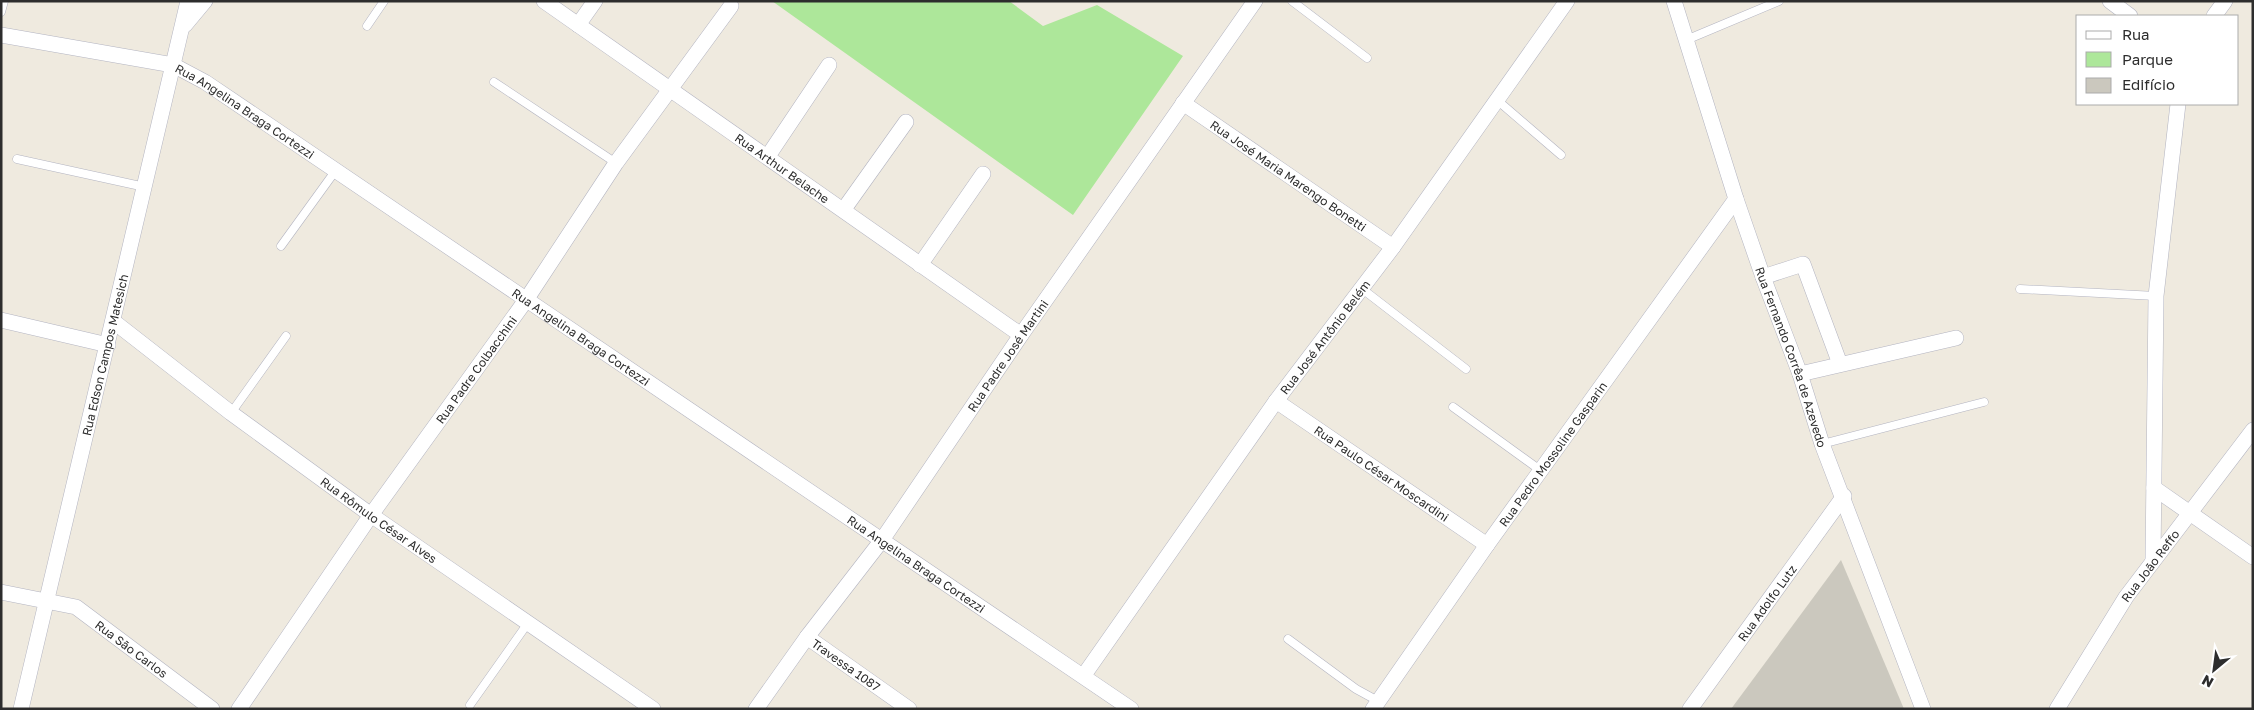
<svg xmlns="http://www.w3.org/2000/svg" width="2254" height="710" font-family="'Golos Text',sans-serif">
  <rect width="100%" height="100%" fill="#efeadf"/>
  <path fill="#ade79a" d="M772 1H1009L1043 26 1097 5 1183 56 1073 215Z"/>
  <path fill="#cbc8be" d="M1841 560 1904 709H1731Z"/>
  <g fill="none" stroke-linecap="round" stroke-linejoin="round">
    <g stroke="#b3b4c1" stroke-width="9">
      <path id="lane" d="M1292 1 1367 58
        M1 12 4 1
        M367 26 384 1
        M1686 40 1779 1
        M494 82 616 163
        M1497 100 1561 155
        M17 159 145 187
        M281 246 336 170
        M1361 288 1466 369
        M2020 289 2156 296
        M1453 407 1540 470
        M231 413 286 336
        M1822 444 1984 402
        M1288 639 1356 689 1378 701
        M470 705 528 623"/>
    </g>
    <g stroke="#b3b4c1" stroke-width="16">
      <g id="street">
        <path id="s1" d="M544 1 1021 335"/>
        <path id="s2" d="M1674 1 1736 199 1763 277 1800 374 1822 444 1923 709"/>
        <path d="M2110 1 2130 16"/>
        <path d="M2214 16 2225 1"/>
        <path d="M185 25 205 1"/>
        <path d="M578 25 595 1"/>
        <path id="s3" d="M1 35 173 65 205 82 1131 709"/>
        <path id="s4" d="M1183 103 1393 247"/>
        <path d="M768 156 829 65"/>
        <path d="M844 209 906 122"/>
        <path d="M920 265 983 174"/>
        <path d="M1763 277 1803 264 1840 364"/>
        <path d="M1 320 108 345"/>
        <path id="s5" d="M113 321 231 413 371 515 653 709"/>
        <path d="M1800 374 1956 338"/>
        <path id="s6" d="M1276 401 1487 545"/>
        <path d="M2154 488 2253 557"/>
        <path d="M2153 560 2156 296 2178 104"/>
        <path id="s7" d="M1 592 76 607 212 709"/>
        <path id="s8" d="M807 637 909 709"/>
        <path id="s9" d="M1084 675 1276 401 1393 247 1567 1"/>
        <path id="s10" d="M21 709 188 1"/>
        <path id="s11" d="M239 709 371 515 526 300 616 163 731 6"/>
        <path id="s12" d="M756 709 807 637 882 540 1021 335 1255 1"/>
        <path id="s13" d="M1373 709 1487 545 1736 199"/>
        <path id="s14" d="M1690 709 1844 496"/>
        <path id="s15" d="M2057 709 2126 597 2253 430"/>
      </g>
    </g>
    <use href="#lane" stroke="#fff" stroke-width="8"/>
    <use href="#street" stroke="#fff" stroke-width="15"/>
  </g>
  <g text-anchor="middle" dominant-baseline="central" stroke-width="4.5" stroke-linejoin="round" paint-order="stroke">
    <g font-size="12" fill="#2d2d2d" stroke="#fff">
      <text stroke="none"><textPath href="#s3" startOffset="260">Rua Angelina Braga Cortezzi</textPath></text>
      <text stroke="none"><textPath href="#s1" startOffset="291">Rua Arthur Belache</textPath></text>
      <text stroke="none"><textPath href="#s4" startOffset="128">Rua José Maria Marengo Bonetti</textPath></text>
      <text stroke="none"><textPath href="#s3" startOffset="665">Rua Angelina Braga Cortezzi</textPath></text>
      <text stroke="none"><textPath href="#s9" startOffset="415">Rua José Antônio Belém</textPath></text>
      <text stroke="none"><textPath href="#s10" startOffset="364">Rua Edson Campos Matesich</textPath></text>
      <text stroke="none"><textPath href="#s12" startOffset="434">Rua Padre José Martini</textPath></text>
      <text stroke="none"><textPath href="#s2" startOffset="375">Rua Fernando Corrêa de Azevedo</textPath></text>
      <text stroke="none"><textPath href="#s11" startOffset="414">Rua Padre Colbacchini</textPath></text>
      <text stroke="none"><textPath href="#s13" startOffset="312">Rua Pedro Mossoline Gasparin</textPath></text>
      <text stroke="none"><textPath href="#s6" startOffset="128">Rua Paulo César Moscardini</textPath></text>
      <text stroke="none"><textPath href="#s5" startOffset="332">Rua Rômulo César Alves</textPath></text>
      <text stroke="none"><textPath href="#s3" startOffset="1070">Rua Angelina Braga Cortezzi</textPath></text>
      <text stroke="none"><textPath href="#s15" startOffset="171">Rua João Reffo</textPath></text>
      <text stroke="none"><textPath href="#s14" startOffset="131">Rua Adolfo Lutz</textPath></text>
      <text stroke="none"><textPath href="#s7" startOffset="146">Rua São Carlos</textPath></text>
      <text stroke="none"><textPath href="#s8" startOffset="48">Travessa 1087</textPath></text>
    </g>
  </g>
  <rect width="2254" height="710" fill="none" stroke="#2d2d2d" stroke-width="5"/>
  <rect x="2076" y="15" width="162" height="90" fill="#ffffff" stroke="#ababab"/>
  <rect x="2086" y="31" width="25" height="8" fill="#ffffff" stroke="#ababab"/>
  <text x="2122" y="40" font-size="15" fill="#2d2d2d">Rua</text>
  <rect x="2086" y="52" width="25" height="15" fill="#ade79a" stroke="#ababab"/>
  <text x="2122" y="65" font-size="15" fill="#2d2d2d">Parque</text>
  <rect x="2086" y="78" width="25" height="15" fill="#cbc8be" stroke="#ababab"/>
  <text x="2122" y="90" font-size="15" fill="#2d2d2d">Edifício</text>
  <g transform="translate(2214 670) rotate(209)" stroke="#ffffff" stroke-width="4" paint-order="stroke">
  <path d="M0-4L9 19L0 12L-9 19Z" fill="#2d2d2d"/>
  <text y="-8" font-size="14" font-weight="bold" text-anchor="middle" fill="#2d2d2d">N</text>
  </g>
</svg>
